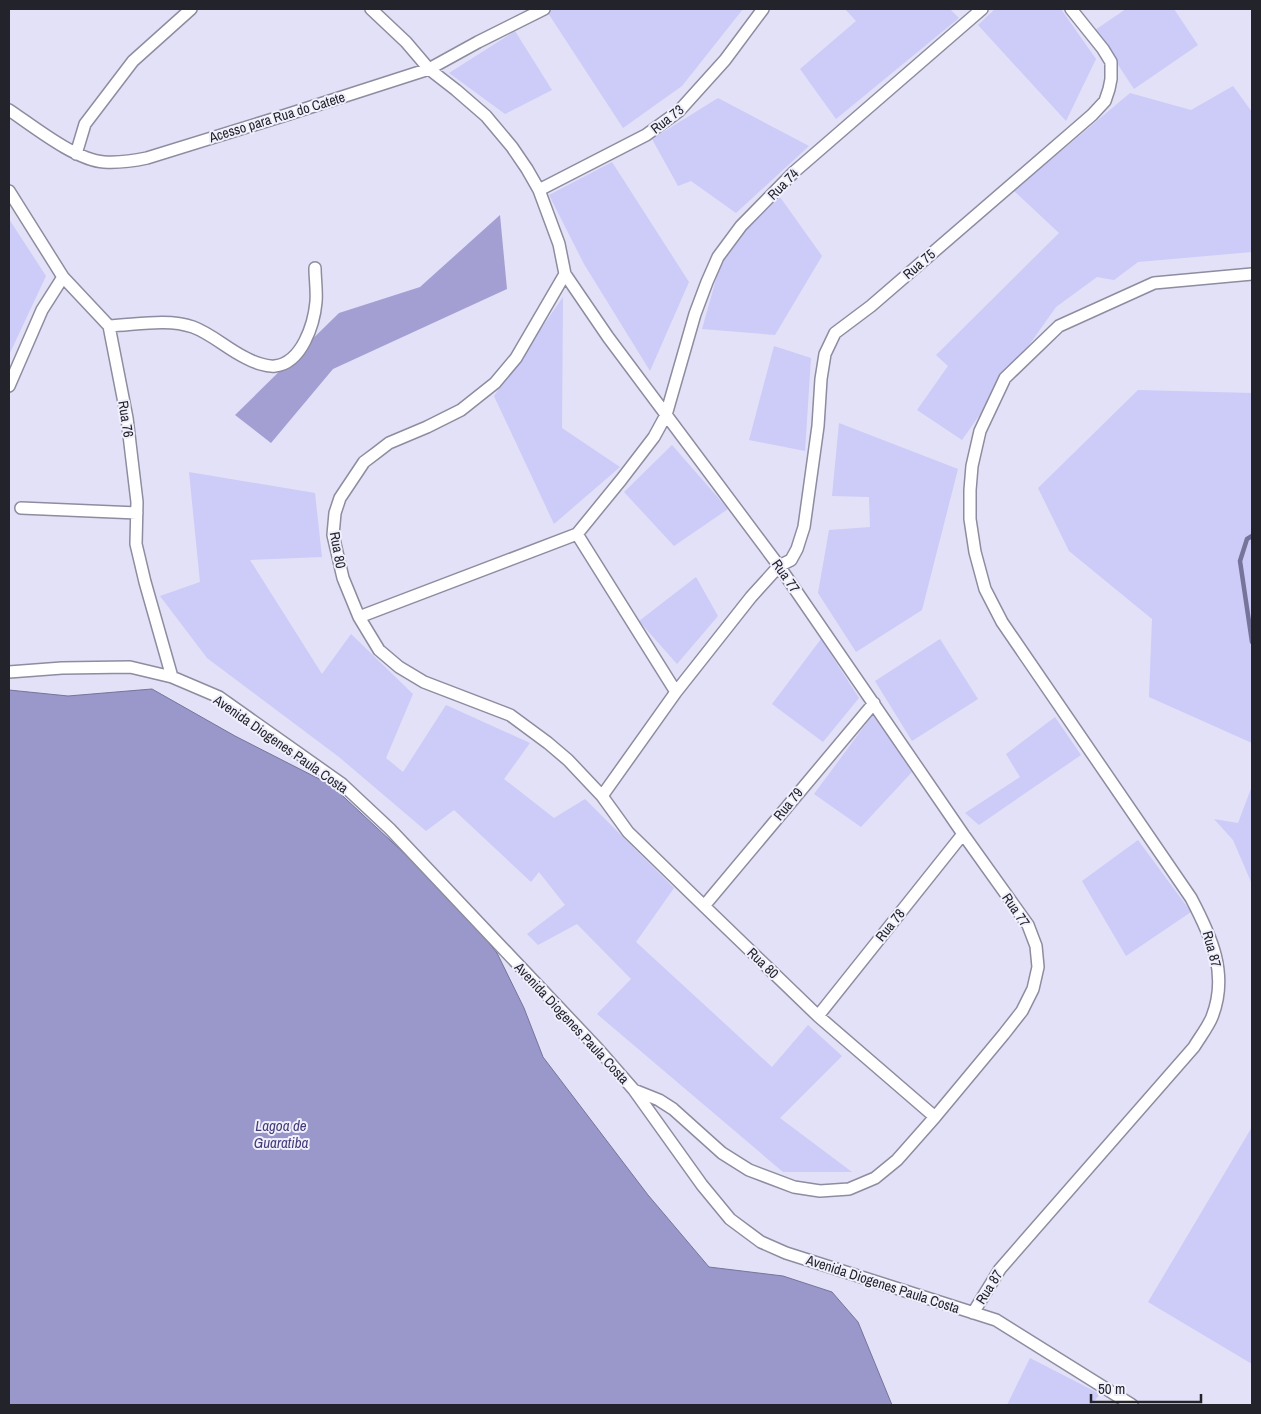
<svg xmlns="http://www.w3.org/2000/svg" width="1261" height="1414" font-family="'Archivo Narrow',sans-serif">
  <rect width="100%" height="100%" fill="#e2e1f7"/>
  <path fill="#cdcbf8" d="M553 9H743L682 86 623 128 548 13Z
    M845 9H950L959 18 836 119 800 69 856 21Z
    M995 9H1061L1096 59 1066 121 978 25Z
    M1126 9H1174L1198 45 1134 89 1095 30Z
    M515 31 552 90 505 114 449 73Z
    M1233 86 1252 112V252L1138 262 1114 280 1097 277 1056 307 962 440 917 410 948 366 936 355 1059 233 1014 191 1130 93 1191 110Z
    M718 98 809 146 736 213 691 181 678 186 652 139Z
    M612 162 689 282 650 371 584 264 549 195Z
    M780 197 822 256 775 335 702 329 724 251Z
    M9 219 46 276 9 355Z
    M563 297 562 428 620 467 554 524 494 396Z
    M774 346 811 358 805 451 749 440Z
    M1138 390 1252 393V743L1149 697 1152 619 1069 551 1038 488Z
    M839 423 958 469 922 610 856 652 818 593 829 530 870 527 869 497 832 496Z
    M672 445 728 509 674 546 624 492Z
    M189 472 315 493 322 557 250 560 322 674 351 634 413 694 386 758 403 772 446 705 530 743 504 779 554 818 585 799 674 888 636 942 772 1067 808 1025 842 1056 780 1118 852 1172H783L597 1014 631 979 577 924 538 945 527 934 565 905 539 872 531 882 454 810 426 831 339 757 207 658 160 596 200 582Z
    M696 577 718 616 677 664 639 621Z
    M821 639 859 698 823 742 772 704Z
    M940 639 978 699 912 741 875 681Z
    M874 713 912 772 861 827 814 794Z
    M1055 717 1081 755 979 825 965 813 1020 777 1006 754Z
    M1252 786V884L1233 840 1214 819 1238 823Z
    M1138 840 1191 912 1126 956 1082 881Z
    M1252 1127V1364L1148 1302Z
    M1030 1358 1100 1394 1091 1405H1007Z"/>
  <path fill="#a39fd3" d="M500 215 507 289 333 369 271 443 235 415 339 313 420 287Z"/>
  <path fill="#9a97ca" stroke="#76749a" d="M152 689 235 736 331 785 453 899 497 953 524 1008 543 1057 648 1195 709 1267 783 1276 832 1292 858 1322 892 1405H9V690L68 696Z"/>
  <g fill="none" stroke-linecap="round" stroke-linejoin="round">
    <path stroke="#76749a" stroke-width="4.5" d="M1252 536 1247 539 1240 561 1252 642"/>
    <g stroke="#8d8ca0" stroke-width="14">
      <path id="street" d="M371 9 406 42 429 69 456 90 486 116 512 147 527 169 539 190 559 244 565 274 608 337 779 566 963 834 1028 925 1036 946 1038 967 1033 989 1022 1011 1004 1034 935 1117 897 1160 875 1178 849 1189 820 1191 794 1187 749 1170 722 1153 673 1109 659 1100 634 1090
        M9 110C33 126 75 160 104 162 119 163 133 161 147 158L286 115 429 69 478 42 544 9
        M76 154 85 124 133 61 191 9
        M539 190 646 135 679 111 725 60 763 9
        M9 191 63 277 109 326 127 418 137 502 136 544 145 582 172 677
        M565 274 516 358 495 383 461 410 427 427 389 443 376 453 364 462 340 498 335 513 333 535 343 578 359 617 379 650 399 667 424 682 510 715 548 743 568 760 602 796 628 832 704 906 818 1016 935 1117
        M109 326C136 325 167 318 193 327 212 334 227 349 246 358 253 362 267 367 275 366 302 363 314 324 316 302 317 291 315 279 315 268
        M9 386 42 310 63 277
        M21 508 137 513
        M577 534 676 692
        M359 617 577 534 621 480 654 437 666 415 695 314 707 282 718 257 741 226 794 172 982 9
        M9 672 62 668 130 667 172 677 219 697 342 784 390 829 599 1050 634 1090 702 1185 730 1219 761 1242 786 1253 996 1320 1132 1405
        M602 796 676 692 751 597 779 566 791 560 797 549 804 527 818 426 821 379 825 354 835 333 871 306 1092 115 1105 101 1109 89 1111 79V62L1103 49 1071 9
        M704 906 874 703
        M818 1016 963 834
        M973 1313 1000 1269 1194 1047C1200 1037 1208 1027 1212 1017 1229 974 1211 936 1191 898L1002 622 985 589 975 552 970 519V490L972 466 980 431 1005 378 1059 326 1154 283 1252 274"/>
    </g>
    <use href="#street" stroke="#fff" stroke-width="11"/>
  </g>
  <g text-anchor="middle" dominant-baseline="central" stroke-width="4" stroke-linejoin="round" paint-order="stroke">
    <g font-size="14" fill="#23232b" stroke="#f0effc">
      <text transform="translate(277 117) rotate(-17)">Acesso para Rua do Catete</text>
      <text transform="translate(667 119) rotate(-38)">Rua 73</text>
      <text transform="translate(783 184) rotate(-45)">Rua 74</text>
      <text transform="translate(919 264) rotate(-41)">Rua 75</text>
      <text transform="translate(126 419) rotate(81)">Rua 76</text>
      <text transform="translate(338 550) rotate(80)">Rua 80</text>
      <text transform="translate(786 576) rotate(55)">Rua 77</text>
      <text transform="translate(281 744) rotate(35)">Avenida Diogenes Paula Costa</text>
      <text transform="translate(788 804) rotate(-51)">Rua 79</text>
      <text transform="translate(1016 910) rotate(56)">Rua 77</text>
      <text transform="translate(890 925) rotate(-51)">Rua 78</text>
      <text transform="translate(1212 949) rotate(75)">Rua 87</text>
      <text transform="translate(763 963) rotate(44)">Rua 80</text>
      <text transform="translate(572 1023) rotate(47)">Avenida Diogenes Paula Costa</text>
      <text transform="translate(883 1284) rotate(18)">Avenida Diogenes Paula Costa</text>
      <text transform="translate(989 1287) rotate(-58)">Rua 87</text>
    </g>
    <g font-size="15" font-style="italic" fill="#433a7a" stroke="#f0effc">
      <text x="281" y="1125">Lagoa de<tspan x="281" dy="17">Guaratiba</tspan></text>
    </g>
  </g>
  <rect width="1261" height="1414" fill="none" stroke="#23232b" stroke-width="20"/>
  <path d="M1091 1394v8h110v-8" fill="none" stroke="#23232b" stroke-width="2.5"/>
  <text x="1098" y="1394" font-size="15" fill="#23232b" stroke="#f0effc" stroke-width="4" paint-order="stroke">50 m</text>
</svg>
